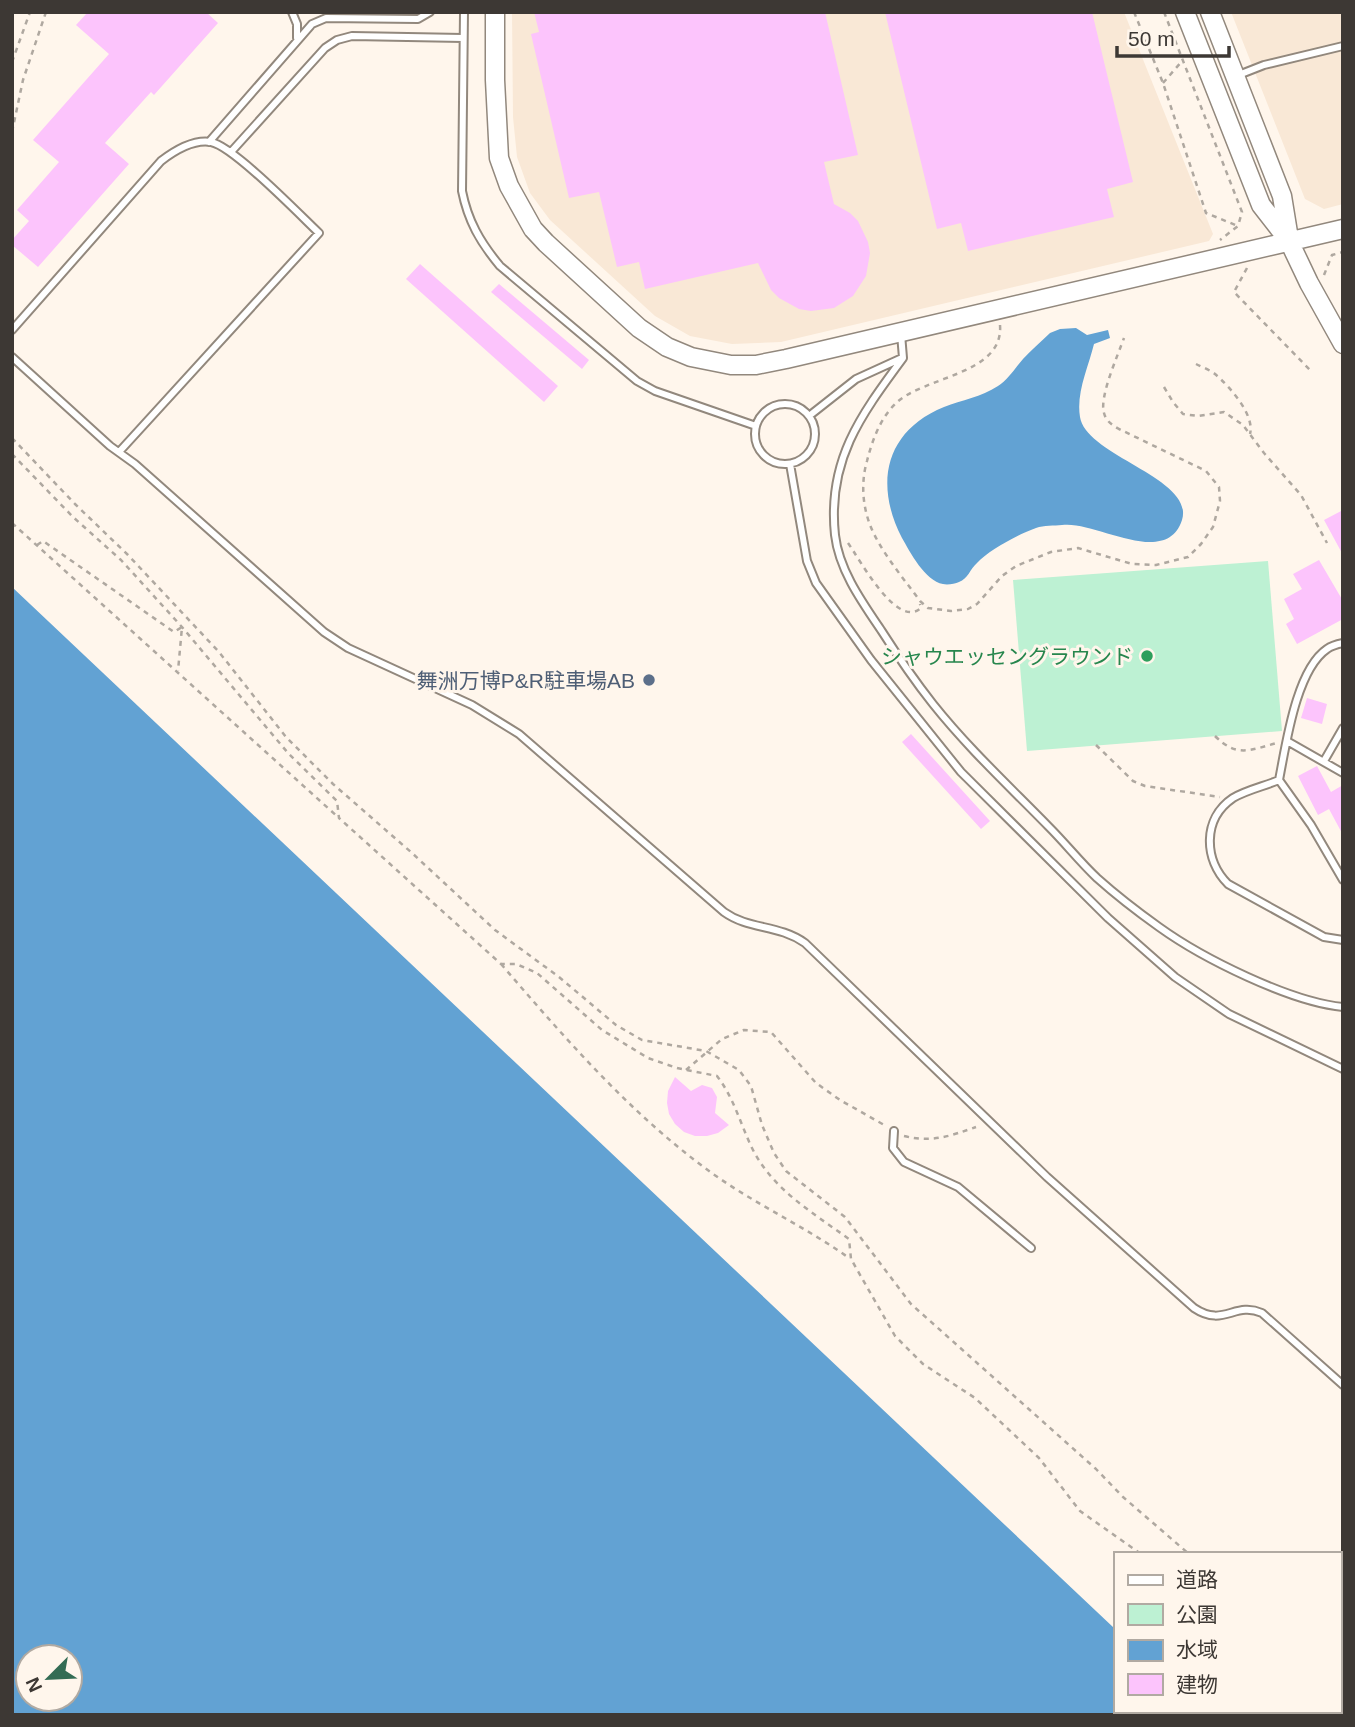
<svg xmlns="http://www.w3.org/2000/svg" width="1355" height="1727" font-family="Helvetica,'Noto Sans JP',sans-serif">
  <rect width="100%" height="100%" fill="#fff6ec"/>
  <path fill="#f9e8d6" d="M512 12H1124L1213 234 1209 241 781 342 732 344 690 336 655 316 550 220 530 193 517 157 513 117Z
    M1231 12H1343V204L1324 209 1305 199Z"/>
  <path fill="#bdf1d3" d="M1268 561 1282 731 1027 751 1013 580Z"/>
  <path fill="#62a2d3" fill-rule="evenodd" d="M1076 328 1087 335 1108 330 1110 338 1094 344C1088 368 1076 393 1080 417 1086 456 1195 478 1182 520 1166 569 1095 520 1062 525 1054 526 1044 525 1036 528 1019 534 989 550 977 563 970 569 968 579 959 582 955 584 947 585 943 584 925 581 910 552 902 538 874 484 885 431 944 407 962 400 981 397 998 386 1008 380 1015 368 1023 359 1031 350 1041 342 1050 333L1060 329Z
    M12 587 1114 1628 1115 1627V1711H1227L1229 1715H12ZM28 1657H70V1699H28Z"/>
  <path fill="#fcc4fc" d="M88 12H206L218 23 154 95 151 92 105 143 129 164 38 267 12 245V240L29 221 17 210 59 162 33 140 109 54 76 25Z
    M534 12H825L858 155 824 162 834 204 850 213 858 221 868 242 870 253 866 276 853 296 834 308 811 311 799 309 779 298 771 290 758 263 645 289 639 262 617 267 599 192 569 198 531 34 539 32Z
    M885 12H1092L1133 182 1107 189 1114 217 968 251 961 223 937 229Z
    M420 264 558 386 544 402 406 279Z
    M499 284 589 360 582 369 491 292Z
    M1343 510V555L1324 520Z
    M1319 560 1343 601V619L1297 644 1286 624 1294 619 1284 599 1302 589 1293 574Z
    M1307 698 1327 704 1322 724 1301 718Z
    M911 734 990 821 981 829 902 742Z
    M1317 766 1331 792 1343 785V835L1329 809 1318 815 1298 776Z
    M675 1077 691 1091 702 1085 712 1088 717 1097 715 1113 729 1125 718 1133 707 1136H695L684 1132 675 1124 669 1114 667 1103 668 1091Z"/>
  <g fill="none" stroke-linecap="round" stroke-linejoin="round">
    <g stroke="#92887d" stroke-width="10">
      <path id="lane" d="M292 12 297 24V38
        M464 12 462 191C468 221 480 242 500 266L637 381 655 391 756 426
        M1236 76 1264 65 1343 46
        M209 142 312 24 326 18 418 19 430 12
        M231 152 325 48 337 40 352 36 463 38
        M12 330 161 161C174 151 193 139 211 142 233 146 299 214 319 233L119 452
        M901 334 903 358C861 415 827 460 835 535 839 570 862 602 881 630 897 655 914 680 933 704 968 748 1010 787 1049 827 1066 844 1080 862 1097 878 1116 895 1138 912 1159 927 1202 958 1290 1002 1343 1007
        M12 357 110 446 135 464 324 632 348 648 472 705 519 734 724 912C749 930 778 924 805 943L1047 1177 1194 1308C1224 1328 1234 1301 1262 1313L1343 1385
        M755 434a30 30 0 1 1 60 0a30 30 0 1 1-60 0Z
        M809 416 856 379 902 358
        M790 464 807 561 816 583 871 660 961 772 1108 918 1175 977 1229 1014 1343 1069
        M1343 643C1338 644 1331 646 1327 649 1296 670 1286 745 1279 780 1265 786 1246 790 1233 798 1202 819 1204 860 1228 884L1324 937 1343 940
        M1287 741 1343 773
        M1324 761 1343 728
        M1279 780 1311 825 1343 880
        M894 1131 893 1148 904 1162 958 1187 1031 1248"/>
    </g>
    <g stroke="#92887d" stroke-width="21">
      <path id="secondary" d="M495 12V80L499 158 509 186 533 229 546 243 639 328 667 347 691 357 731 365H756L786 359 1343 229
        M1185 12 1261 205 1289 241 1309 283 1343 344
        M1210 12 1282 196 1289 239"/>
    </g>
    <path stroke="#afa8a0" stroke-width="2.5" stroke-dasharray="5 5" stroke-linecap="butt" d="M1134 12 1163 83 1206 213 1238 226
      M1164 12 1242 212 1238 226 1220 240
      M12 62 30 12
      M1163 83 1183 60
      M12 132 23 80 46 12
      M1247 268 1234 292 1310 370
      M1324 275 1332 255 1343 252
      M1000 325C1004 375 923 376 895 404 880 419 872 441 867 461 860 485 863 512 874 534 886 558 904 579 920 601L928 608 951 611 968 609 977 604 1002 576 1016 566 1051 552 1078 548 1132 564 1156 565 1188 557 1201 544 1213 527 1220 501 1219 487 1206 471 1119 429C1112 425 1106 421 1104 413 1099 397 1118 355 1124 338
      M1196 364C1202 367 1210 370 1215 374 1230 387 1255 415 1250 434
      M1164 387 1173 402 1183 414 1198 416 1224 412 1243 425 1264 453 1301 495 1327 543
      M12 438 75 504 128 555 219 652 286 737 333 784 412 853 495 930 559 977 616 1025 642 1040 706 1051 739 1070 751 1086 762 1125 774 1153 786 1171 845 1217 911 1304 1096 1469 1123 1497 1189 1554
      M12 454 73 517 121 560 182 627 288 753 337 801 339 818 501 964H516L537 973 602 1030 648 1058 677 1068 717 1076C734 1098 740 1123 752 1148 772 1189 813 1213 849 1239L851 1259 895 1336 923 1364 975 1398 1039 1458 1080 1511 1141 1554
      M12 523 339 818
      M848 543C859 558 897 630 921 608L920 604
      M37 545 43 541 174 632 182 627 178 671
      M1215 736C1237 758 1250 750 1277 743
      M1096 745 1133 781 1145 786 1220 797
      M501 964C564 1037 627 1110 705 1168 750 1202 803 1225 849 1258
      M686 1070 722 1039 744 1030 771 1032 816 1083 840 1100 886 1126
      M904 1136C932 1143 950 1136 976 1127
      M1339 1687 1343 1690
      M1339 1702 1343 1705
      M1303 1711 1307 1715"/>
    <use href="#lane" stroke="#fff" stroke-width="6"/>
    <use href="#secondary" stroke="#fff" stroke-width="18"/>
  </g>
  <circle fill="#2e9e5b" stroke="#fff6ec" stroke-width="2.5" cx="1147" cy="656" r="7"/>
  <circle fill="#5c6f8a" stroke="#fff6ec" stroke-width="2.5" cx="649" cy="680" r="7"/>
  <g text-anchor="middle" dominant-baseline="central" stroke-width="6" stroke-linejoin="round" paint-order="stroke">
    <g font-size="21" fill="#27864d" stroke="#fff6ec" text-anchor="end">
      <text x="1133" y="656">シャウエッセングラウンド</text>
    </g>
    <g font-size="21" fill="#4e5e75" stroke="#fff6ec" text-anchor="end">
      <text x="635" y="680">舞洲万博P&amp;R駐車場AB</text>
    </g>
  </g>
  <rect width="1355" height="1727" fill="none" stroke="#3d3834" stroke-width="28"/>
  <rect x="1114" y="1552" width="228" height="161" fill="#fff6ec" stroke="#b1aaa2" stroke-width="2"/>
  <rect x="1128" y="1575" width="35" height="10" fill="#ffffff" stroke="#b1aaa2" stroke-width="2"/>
  <text x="1176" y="1587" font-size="21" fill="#3d3834">道路</text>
  <rect x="1128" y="1604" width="35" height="21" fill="#bdf1d3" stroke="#b1aaa2" stroke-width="2"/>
  <text x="1176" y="1622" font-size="21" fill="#3d3834">公園</text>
  <rect x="1128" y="1640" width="35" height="21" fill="#62a2d3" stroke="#b1aaa2" stroke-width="2"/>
  <text x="1176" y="1657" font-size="21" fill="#3d3834">水域</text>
  <rect x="1128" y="1674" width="35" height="21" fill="#fcc4fc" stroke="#b1aaa2" stroke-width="2"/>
  <text x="1176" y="1692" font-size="21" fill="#3d3834">建物</text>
  <g transform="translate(49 1678) rotate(246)"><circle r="33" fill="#fff6ec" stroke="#b1aaa2" stroke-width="2"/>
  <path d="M0-5L12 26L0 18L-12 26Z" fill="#336c54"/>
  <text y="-10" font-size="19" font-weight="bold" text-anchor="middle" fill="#3d3834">N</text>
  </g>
  <path d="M1117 46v10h112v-10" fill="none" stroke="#3d3834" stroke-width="3.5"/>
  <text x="1128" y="46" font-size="21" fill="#3d3834" stroke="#fff6ec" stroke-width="5" paint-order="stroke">50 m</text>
</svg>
